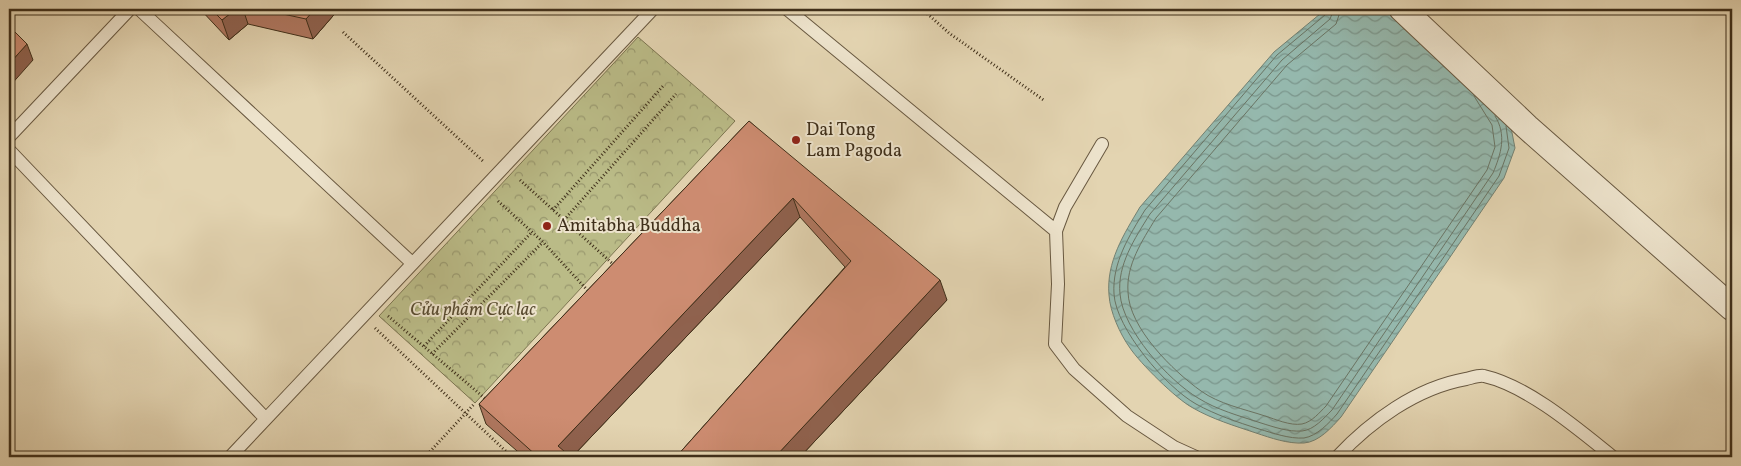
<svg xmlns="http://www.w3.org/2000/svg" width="1741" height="466" font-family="Vollkorn,serif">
  <defs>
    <pattern id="park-crowns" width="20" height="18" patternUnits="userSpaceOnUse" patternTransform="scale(1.25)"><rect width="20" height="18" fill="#babb87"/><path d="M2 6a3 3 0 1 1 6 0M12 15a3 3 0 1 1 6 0" fill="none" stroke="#99986e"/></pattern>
    <pattern id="water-waves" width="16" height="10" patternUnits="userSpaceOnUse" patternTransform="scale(1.25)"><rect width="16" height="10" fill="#95b8ad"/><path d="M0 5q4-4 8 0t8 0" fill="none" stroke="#7b968c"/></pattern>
  </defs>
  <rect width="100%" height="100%" fill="#e3d4b1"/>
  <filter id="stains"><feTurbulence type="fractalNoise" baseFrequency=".004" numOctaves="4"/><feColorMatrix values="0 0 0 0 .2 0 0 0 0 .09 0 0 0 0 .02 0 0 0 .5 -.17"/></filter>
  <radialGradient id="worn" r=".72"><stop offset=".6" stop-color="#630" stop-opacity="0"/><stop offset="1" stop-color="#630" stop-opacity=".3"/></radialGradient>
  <path fill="url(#park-crowns)" stroke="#7c7550" d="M638 37 735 121 475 403 379 316Z"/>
  <path fill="url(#water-waves)" stroke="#738172" d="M1326 9H1409L1509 117 1515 148 1504 178 1341 417C1332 427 1319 442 1304 443 1288 444 1271 438 1256 433 1235 426 1212 419 1193 408 1176 399 1140 363 1130 348 1120 334 1110 312 1109 295 1106 262 1124 234 1140 207L1274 52Z"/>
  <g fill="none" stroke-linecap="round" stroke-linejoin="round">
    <path stroke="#6a7464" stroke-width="1" d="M1327 9 1325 15 1277 55 1145 210C1129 236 1112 263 1114 294 1116 329 1166 387 1196 404 1216 415 1237 422 1259 429 1273 433 1289 439 1304 438 1317 436 1329 423 1337 414L1499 176 1509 148 1506 126
      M1334 9 1330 19 1282 60 1150 214C1135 238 1117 265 1120 294 1123 330 1168 380 1198 398 1217 410 1240 416 1261 423 1274 427 1288 432 1302 431 1314 430 1324 418 1332 410L1493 173C1501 154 1507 135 1495 116
      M1341 9 1336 24 1287 65 1156 218C1142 241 1126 265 1128 292 1129 328 1173 371 1201 391 1219 404 1244 409 1265 416 1275 419 1290 426 1302 424 1312 422 1320 412 1326 406L1487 170 1495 147 1492 125 1474 96"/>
    <g stroke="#685840" stroke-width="14">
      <path id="lane" d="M139 9 412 263
        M787 9 1056 231
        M9 137 130 9
        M1102 144 1065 207 1056 231 1058 284 1055 344 1074 369 1127 416 1174 447 1196 457
        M9 150 265 418
        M230 457 653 9
        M1337 457C1371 421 1416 388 1466 379 1471 378 1479 375 1484 376 1528 386 1578 429 1613 457"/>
    </g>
    <g stroke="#685840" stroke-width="27">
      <path id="street" d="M1402 9 1527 127 1732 308"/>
    </g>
    <path stroke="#3f2f1a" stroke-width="3" stroke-dasharray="1 2.5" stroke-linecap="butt" d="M922 9 949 33 1045 101
      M343 32 484 162
      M520 180 614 265
      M498 201 543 242 589 292
      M553 210 663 86
      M564 220 676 94
      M388 316 488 401
      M375 328 512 457
      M424 346 532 232
      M432 354 543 242
      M425 457 475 403"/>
    <use href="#lane" stroke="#ede3cc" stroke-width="12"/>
    <use href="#street" stroke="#ede3cc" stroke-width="25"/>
  </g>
  <path fill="#b07861" stroke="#3f2f1a" d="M200 9H339L313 39 248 24 229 40Z
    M749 121 947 300 800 457H676L845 267 800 217 572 457H524L486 424 479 404Z"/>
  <path fill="#90624f" stroke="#3f2f1a" d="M236 9H243L248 24 229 40 222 20Z
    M315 9H339L313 39 306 19Z
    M27 44 33 60 9 87V64Z
    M793 198 800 217 572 457H562L558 446Z
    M940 280 947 300 800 457H775Z"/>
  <path fill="#cd8c71" stroke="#3f2f1a" d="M211 9H236L222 20Z
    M260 9H315L306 19Z
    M9 26 27 44 9 64Z
    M749 121 940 280 775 457H676L851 261 793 198 558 446 571 457H538L479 404Z"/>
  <g fill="#8f2418" stroke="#ede3cc" stroke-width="2">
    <circle cx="796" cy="140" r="5"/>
    <circle cx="547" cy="226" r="5"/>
  </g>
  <g text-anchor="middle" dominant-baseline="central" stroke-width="4" stroke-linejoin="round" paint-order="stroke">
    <g font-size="18" fill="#3f2f1a" stroke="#ede3cc" text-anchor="start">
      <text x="806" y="130">Dai Tong<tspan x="806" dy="21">Lam Pagoda</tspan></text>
      <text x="557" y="226">Amitabha Buddha</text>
    </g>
    <g font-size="18" font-style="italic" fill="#584b30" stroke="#ede3cc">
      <text x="473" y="310">Cửu phẩm Cực lạc</text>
    </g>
  </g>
  <rect width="1741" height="466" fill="none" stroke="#e3d4b1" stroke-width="30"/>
  <rect x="10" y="10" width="1721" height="446" fill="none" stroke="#3f2f1a" stroke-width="2.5"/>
  <rect x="15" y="15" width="1711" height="436" fill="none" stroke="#3f2f1a"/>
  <rect width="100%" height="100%" filter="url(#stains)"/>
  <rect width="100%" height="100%" fill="url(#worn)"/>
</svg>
